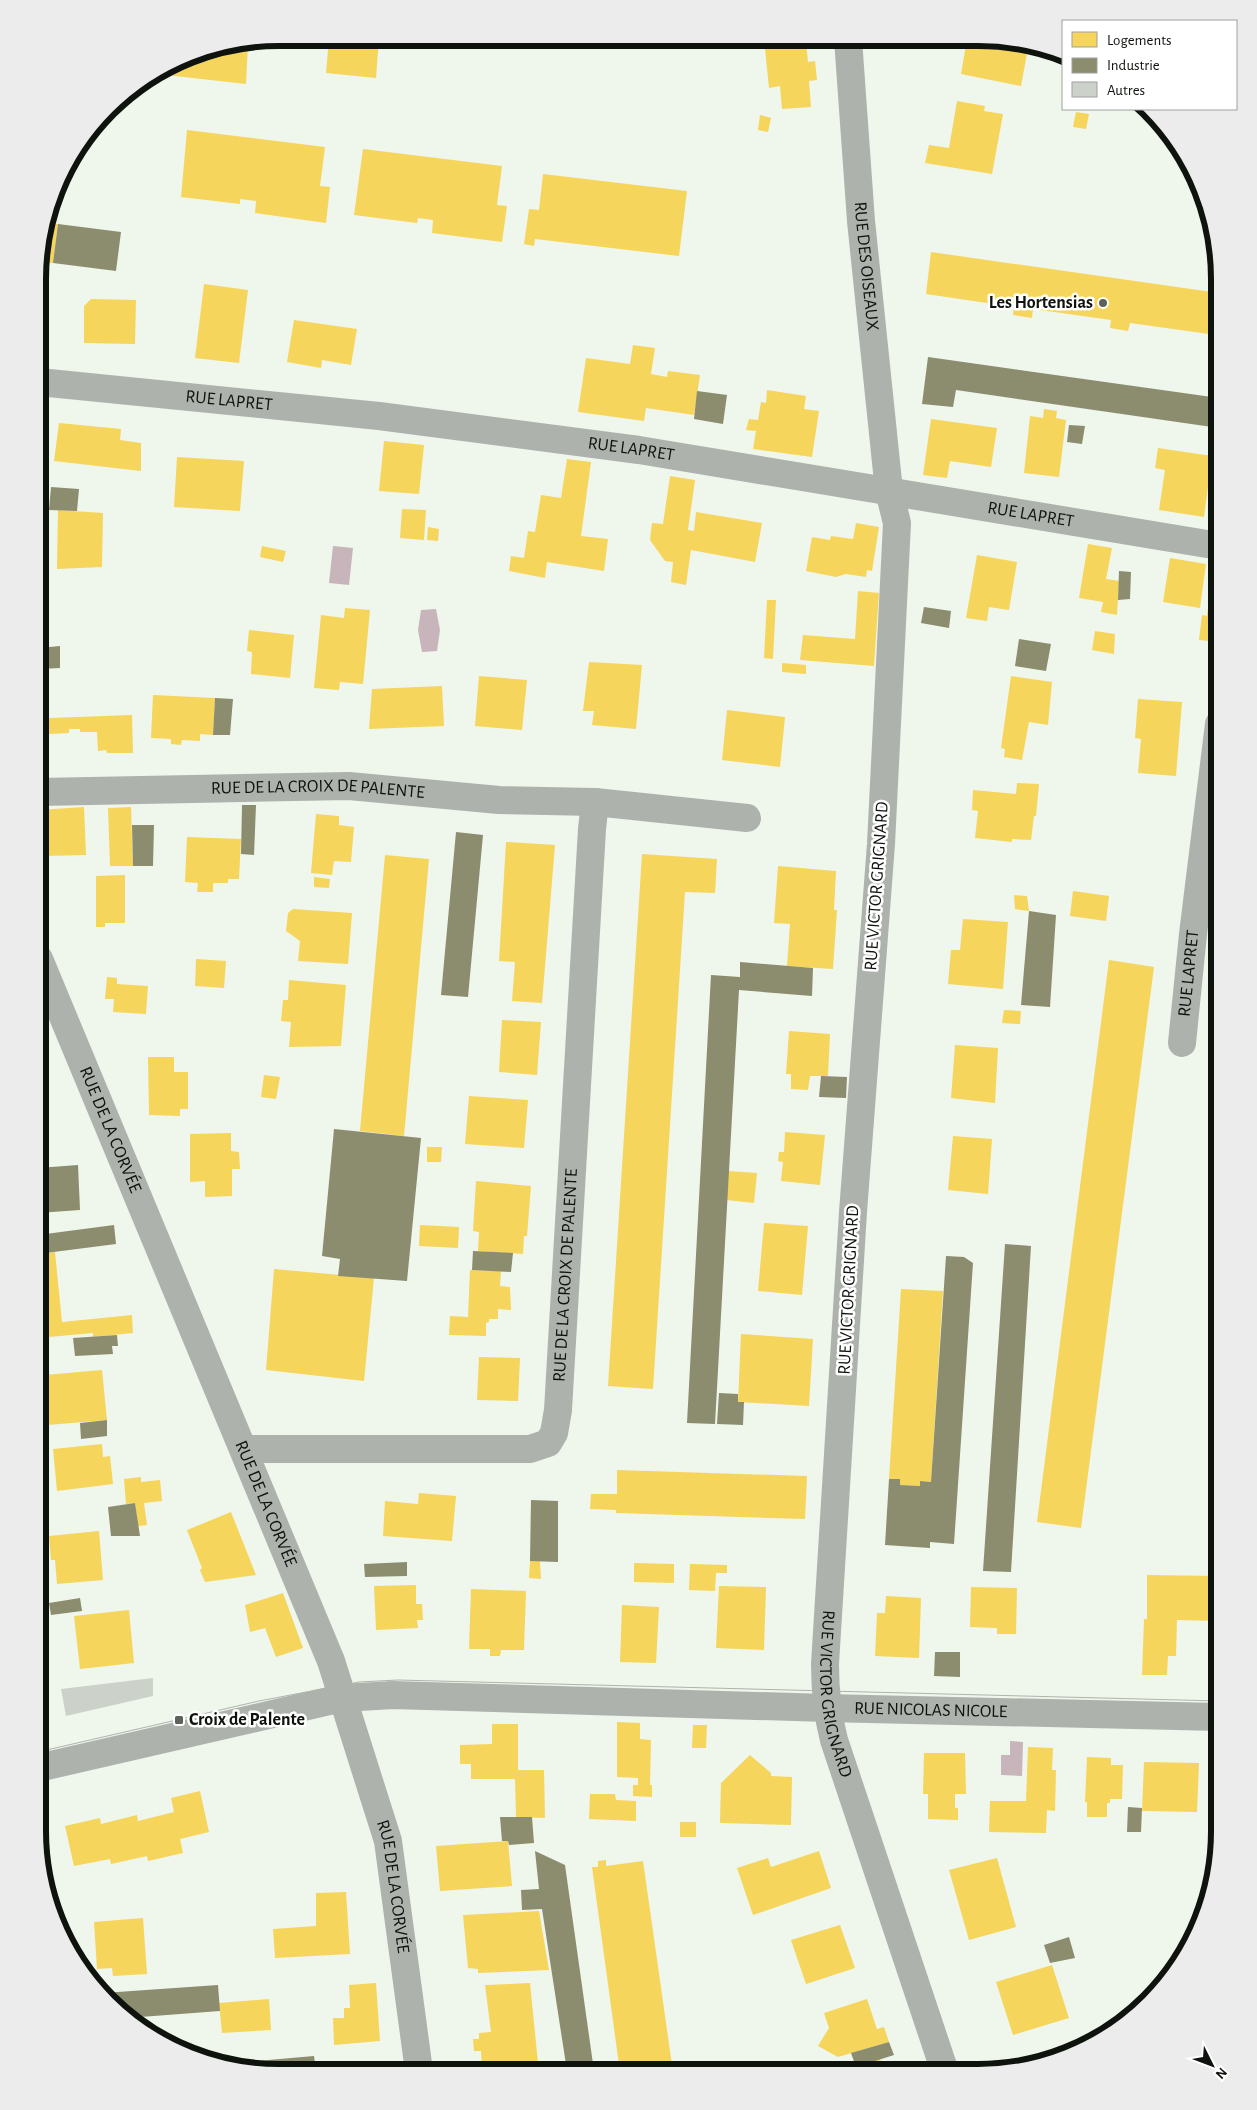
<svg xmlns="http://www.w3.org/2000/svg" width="1257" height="2110" font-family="'Alegreya Sans',sans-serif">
  <rect width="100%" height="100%" fill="#eff6ec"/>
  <path fill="#c8b4bb" d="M333 546 353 548 349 585 329 583Z
    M436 609 440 630 437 651 422 652 418 630 421 610Z
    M1010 1741 1023 1742 1022 1776 1001 1775V1755H1010Z"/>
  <path fill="#f6d55c" d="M329 38H379L376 78 326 73Z
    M764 39H802V42H806L808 62 815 61 817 80 809 81 811 107 782 109 780 86 769 88Z
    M967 39 979 40 1028 48 1021 86 961 74Z
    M248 44 246 84 157 74 187 56Z
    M957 101 985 106 984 111 1003 114 992 174 925 163 929 145 949 148Z
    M1076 112 1089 114 1086 129 1073 127Z
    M760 115 771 118 768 132 758 130Z
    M187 130 325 147 320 186 330 187 326 223 255 213 256 201 240 199V204L181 197Z
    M363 149 502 166 497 205 507 206 502 242 432 233 433 220 418 218 417 223 354 215Z
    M543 174 687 191 679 256 535 239 534 246 524 244 529 209 539 210Z
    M47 222 58 224 53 263 40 261V248Z
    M931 252 1219 293V343L1208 342 1209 334 1130 323 1128 331 1110 328 1111 320 1033 309 1032 318 1013 315 1014 307 926 294Z
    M40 270 47 271 45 286H39Z
    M204 284 248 290 239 363 195 358Z
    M91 299 136 300 135 344 84 343V306Z
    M294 320 357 329 351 365 322 360 321 368 287 362Z
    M633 345 655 348 651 374 667 377 668 371 700 375 694 415 646 408 644 421 578 412 586 358 630 364Z
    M767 390 806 396 804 409 819 411 812 457 753 449 756 431 746 430 749 419 758 420 761 402 766 403Z
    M1044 409 1057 411 1056 418 1066 420 1059 477 1024 473 1030 416 1043 418Z
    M931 419 997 428 991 467 950 461 947 478 923 475Z
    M59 423 121 429 120 440 141 443V471L54 461Z
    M384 441 424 445 419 494 379 491Z
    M1158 448 1212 456 1204 517 1159 510 1165 470 1155 468Z
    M177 457 244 461 240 511 174 507Z
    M567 459 591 462 581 536 608 539 604 571 547 562 545 578 509 571 511 556 524 558 528 531 535 532 541 495 561 498Z
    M670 476 695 480 688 530 694 531 696 512 762 523 755 562 691 550 686 585 671 582 673 562 665 561 650 540 652 523 663 524Z
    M402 509 426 510 424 540 400 538Z
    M58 510 103 513 102 567 57 569Z
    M856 523 879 527 872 571 867 570 866 577 846 574 836 577 806 571 812 537 830 540 831 536 853 539Z
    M428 527 439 529 438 541 427 540Z
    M1088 544 1112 548 1106 579 1119 581 1117 615 1101 612 1103 602 1079 598Z
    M262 546 286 551 283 562 260 557Z
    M977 555 1017 562 1009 610 989 607 987 621 966 618Z
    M1170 558 1206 564 1200 608 1163 602Z
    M858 591 879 593 874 666 800 660 803 635 855 639Z
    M1210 591 1216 592 1209 641 1199 640 1202 615 1207 616Z
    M767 600H776L773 659 764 658Z
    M345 608 370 610 363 684 340 682 339 690 314 688 321 615 344 618Z
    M249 630 294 635 290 678 251 674 252 652 247 651Z
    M1095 631 1115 634 1114 654 1092 650Z
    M589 662 642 665 636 729 592 725 594 711H583Z
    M782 663 806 665V674L782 672Z
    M479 676 527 680 522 730 475 726Z
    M1011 676 1052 682 1048 725 1029 722 1022 760 1004 757 1005 749 1001 748Z
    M442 686 444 726 369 729 372 689Z
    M153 695 215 698 213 735 200 734V741L182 740 181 745 171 744V739L151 738Z
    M1138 699 1182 702 1176 776 1138 773 1141 739 1135 738Z
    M727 710 785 717 780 767 722 760Z
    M132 715 133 753H107L106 750 98 751 97 732H80V729H69V733L49 734V718Z
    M1017 783 1039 784 1036 816H1034L1031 840 1012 839V842L975 838 978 811 972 810 973 790 1016 794Z
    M84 807 86 855 43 856V851H40L39 810Z
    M131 807 133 866H110L108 808Z
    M316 814 339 816V825L354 827 351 862 334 861 332 875 311 873Z
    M187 837 241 839 239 879H228V883H213V892H197L198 883 185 882Z
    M506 842 555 845 542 1003 512 1001 515 962 499 961Z
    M642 854 717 859 715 893 685 892 653 1389 608 1386Z
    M385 855 429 859 404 1136 360 1131Z
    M778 866 836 871 834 910H837L833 969 787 966 790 924 774 923Z
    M125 875V923H105V927H96V876Z
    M314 877 330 879 329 888 314 887Z
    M1073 891 1109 896 1106 921 1070 916Z
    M1014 895 1027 896 1029 911 1015 909Z
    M293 909 352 913 348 964 298 961 300 941 286 931 288 913Z
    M963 919 1008 922 1003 989 948 984 951 950H960Z
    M196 959 226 961 224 988 195 986Z
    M1109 960 1154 967 1081 1528 1037 1522Z
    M107 977 117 978V984L148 986 146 1014 113 1012 114 999H105Z
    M289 980 346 985 341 1046 289 1047 291 1022 281 1021 283 1000H288Z
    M1004 1010 1021 1011 1020 1024 1002 1023Z
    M502 1020 541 1022 537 1075 499 1072Z
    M789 1031 830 1034 828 1076H810L808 1090 791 1089V1074H786Z
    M955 1045 998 1048 995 1103 951 1098Z
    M148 1057H174V1072H188V1109H180V1116L149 1115Z
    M264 1075 280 1077 276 1099 261 1097Z
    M469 1096 528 1100 524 1148 465 1144Z
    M785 1132 825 1135 820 1185 781 1181 783 1162 778 1161 779 1152H784Z
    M231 1133V1151L239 1152 240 1169H232V1196L205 1197V1181L190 1182V1134Z
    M953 1136 992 1139 988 1194 948 1190Z
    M427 1147H442L441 1162H427Z
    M728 1171 757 1173 754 1203 726 1200Z
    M476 1181 531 1186 527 1236H524L523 1254 478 1251 479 1232 473 1231Z
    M764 1223 808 1226 802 1295 758 1291Z
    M420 1225 459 1227 458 1248 419 1246Z
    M55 1252 62 1322 132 1315 133 1333 93 1337V1333L38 1338V1254Z
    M274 1269 374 1278 364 1381 266 1370Z
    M470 1270 501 1271 500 1286 510 1287 511 1310 498 1309V1319H489V1322L486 1323V1336L449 1335 450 1316 468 1317Z
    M901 1289 943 1291 931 1482 920 1481V1486L900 1485V1479H889Z
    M741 1334 813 1339 809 1406 738 1402Z
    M479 1357 520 1358 518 1401 477 1400Z
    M102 1370 107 1420 48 1425 44 1375Z
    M102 1444 103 1457 110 1456 113 1484 57 1491 53 1449Z
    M617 1470 807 1476 805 1519 616 1513V1510L590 1509 591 1494H617Z
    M141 1477V1482L160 1480 162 1501 144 1503 147 1525 138 1526 135 1503 126 1504 124 1479Z
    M419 1493 456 1496 452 1541 383 1536 385 1501 418 1504Z
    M231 1512 256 1575 205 1582 200 1570 202 1568 187 1530Z
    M99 1531 103 1580 57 1584 55 1560H51L49 1536Z
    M530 1561H540L541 1579 529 1578Z
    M634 1563 674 1564V1583L634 1582Z
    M690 1564 727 1565V1573H716L715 1591 689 1590Z
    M1147 1575 1219 1576 1218 1621 1177 1620 1176 1656H1168L1167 1675H1142L1144 1619H1147Z
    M416 1585V1604H422L423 1620H417L418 1628 376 1630 374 1586Z
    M719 1586 766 1587 764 1650 716 1648Z
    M971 1587 1017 1588 1016 1634H997V1628L970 1627Z
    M471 1589 526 1591 524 1650H501L500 1656H490V1649H469Z
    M283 1593 303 1648 276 1657 265 1628 250 1632 245 1605Z
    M886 1596 921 1598 919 1658 875 1656 877 1613H885Z
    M622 1605 659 1607 656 1663 620 1662Z
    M129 1610 134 1663 80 1669 74 1616Z
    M617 1722 640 1723V1739L651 1740 650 1785H652V1797L633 1796V1785H638V1778L617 1777Z
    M492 1724H518V1770H544L545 1818 516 1817 515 1779H471V1764H460V1745L492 1744Z
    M693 1725H707L706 1748H692Z
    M1028 1747 1053 1748 1052 1770H1056L1055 1811 1047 1810 1046 1833 989 1832 990 1801H1026Z
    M924 1753H965L966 1794H955V1808H958V1820L928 1819V1794H923Z
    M750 1755 771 1773V1776L792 1777 791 1825 720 1823 721 1783Z
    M1087 1757 1111 1758V1765H1123L1122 1799H1110V1803H1107V1817H1087V1802H1085Z
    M1144 1762 1199 1763 1197 1812 1142 1811Z
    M200 1791 209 1832 180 1839 183 1853 148 1861 147 1856 111 1864 110 1859 74 1866 65 1826 100 1818 101 1824 137 1815 138 1821 174 1812 171 1798Z
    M590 1794H615L616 1800 636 1801V1821L589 1819Z
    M680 1822H696V1837H680Z
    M508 1841 512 1886 440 1891 436 1846Z
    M819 1851 831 1888 753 1915 737 1868 768 1858 771 1867Z
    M997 1858 1016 1927 969 1940 949 1870Z
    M606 1860V1866L643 1861 673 2072H620L592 1867H598V1861Z
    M346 1892 350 1954 275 1958 273 1929 316 1926V1893Z
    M539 1911 549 1970 478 1973V1969L468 1968 463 1915Z
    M143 1918 147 1974 113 1976 112 1968 97 1969 94 1922Z
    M840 1925 855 1968 806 1984 791 1940Z
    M1052 1965 1069 2018 1013 2035 996 1982Z
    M376 1983 380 2041 334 2045 333 2018H344V2008H350L349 1985Z
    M530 1983 538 2063 482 2067 481 2051H474L473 2039H479V2033L491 2032 485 1985Z
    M269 1999 271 2030 222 2033 219 2003Z
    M867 1999 877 2029 884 2027 889 2042 838 2057 818 2046 829 2028 824 2013Z
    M880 2059 884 2069 874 2072H857L856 2067Z"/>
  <path fill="#8c8c6e" d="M58 224 121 232 116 271 53 263Z
    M928 357 1219 398V428L956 390 953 407 922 404Z
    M697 391 727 395 723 424 694 419Z
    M1069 425 1085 426 1082 444 1067 442Z
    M1213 445 1219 446V482L1209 481Z
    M51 487 79 489 77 511 49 510Z
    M1119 571 1131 572 1130 599 1118 600Z
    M924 607 951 611 949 628 921 623Z
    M1019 639 1051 644 1046 671 1015 666Z
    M60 646V668L39 669V648Z
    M215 698 233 699 230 735H213Z
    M242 805H256L254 855 241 854Z
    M132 825H154L153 866H133Z
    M456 832 483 835 468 997 441 995Z
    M1029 911 1056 915 1050 1007 1021 1005Z
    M740 962 813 968 812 996 739 990 715 1424 687 1423 711 975 740 977Z
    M821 1076 847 1077 846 1098 819 1097Z
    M334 1129 421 1138 407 1281 338 1276 340 1259 322 1256Z
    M78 1165 80 1210 38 1213V1168Z
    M114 1225 116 1244 38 1254V1235Z
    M1005 1244 1031 1246 1011 1572 983 1571Z
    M473 1251 513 1253 511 1272 472 1270Z
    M946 1256 964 1257 973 1263 954 1544 930 1542V1548L885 1545 889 1479H900V1485L920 1486V1481L931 1482Z
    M117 1335 118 1346H112L113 1354 75 1356 73 1338Z
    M719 1393 738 1394V1402H744L743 1425 717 1424Z
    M107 1420V1436L81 1439 80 1423Z
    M531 1500 558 1501V1562L530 1561Z
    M135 1503 140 1536H111L108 1507Z
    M407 1562V1576L365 1577 364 1564Z
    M80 1598 82 1611 51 1615 49 1603Z
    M935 1652H960V1677L934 1676Z
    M1128 1807 1142 1808 1141 1832H1127Z
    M500 1817H532L534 1843 509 1845 508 1841H502Z
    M535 1851 565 1865 594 2071H567L542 1909 522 1910 521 1890 539 1889Z
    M1069 1937 1075 1958 1050 1963 1044 1945Z
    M218 1985 220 2011 127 2018 103 1993Z
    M889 2042 894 2055 856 2067 851 2053Z
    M314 2056 316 2071 248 2070 222 2064Z
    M498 2067V2071H454V2070Z"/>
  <path fill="#ccd2ca" d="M153 1678V1696L66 1716 61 1689Z"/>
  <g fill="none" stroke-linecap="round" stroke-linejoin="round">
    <g stroke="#aeb2ad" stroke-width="28">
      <path id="s1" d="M848 39 861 221 889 491 897 523 881 844 853 1212 825 1664C825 1692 827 1713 834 1740L945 2072"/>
      <path id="s2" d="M39 382 379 416 639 450 1219 546"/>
      <path id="s3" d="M39 792 349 786 499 800 595 802 747 818"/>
      <path id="s4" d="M39 959 331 1661 388 1841 419 2071"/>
      <path id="s5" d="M1182 1043 1193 934 1219 724"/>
      <path id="s6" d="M244 1449H530L548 1443 554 1433 558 1410 592 829 595 802"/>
      <path id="s7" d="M38 1768 342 1698 393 1695 826 1708 1219 1717"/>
    </g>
    <path stroke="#aeb3ac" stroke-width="1" d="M552 1698 608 1691
      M38 1752 259 1701 359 1682 398 1680 1219 1701
      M38 1768 342 1698"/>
  </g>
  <g fill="#5d625b" stroke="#fff" stroke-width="2">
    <circle cx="1103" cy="303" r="5"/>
    <rect x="174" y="1715" width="10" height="10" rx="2.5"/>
  </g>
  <g text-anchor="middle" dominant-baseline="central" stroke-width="5" stroke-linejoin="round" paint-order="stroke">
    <g font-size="18" fill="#0f130d" stroke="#fff">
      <text stroke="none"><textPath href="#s1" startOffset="228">RUE DES OISEAUX</textPath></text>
      <text stroke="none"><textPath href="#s2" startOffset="191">RUE LAPRET</textPath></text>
      <text stroke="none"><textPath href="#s2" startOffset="596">RUE LAPRET</textPath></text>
      <text stroke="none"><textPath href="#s2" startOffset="1001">RUE LAPRET</textPath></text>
      <text stroke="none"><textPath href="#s3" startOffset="279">RUE DE LA CROIX DE PALENTE</textPath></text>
      <text transform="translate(877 886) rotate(-86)">RUE VICTOR GRIGNARD</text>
      <text stroke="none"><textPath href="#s5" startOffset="70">RUE LAPRET</textPath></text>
      <text stroke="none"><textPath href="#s4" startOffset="185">RUE DE LA CORVÉE</textPath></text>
      <text stroke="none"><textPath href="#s6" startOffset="475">RUE DE LA CROIX DE PALENTE</textPath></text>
      <text transform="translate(849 1290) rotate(-87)">RUE VICTOR GRIGNARD</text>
      <text stroke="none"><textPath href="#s4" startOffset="590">RUE DE LA CORVÉE</textPath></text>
      <text stroke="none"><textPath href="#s1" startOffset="1661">RUE VICTOR GRIGNARD</textPath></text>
      <text stroke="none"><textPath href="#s7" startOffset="901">RUE NICOLAS NICOLE</textPath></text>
      <text stroke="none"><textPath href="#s4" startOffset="995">RUE DE LA CORVÉE</textPath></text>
    </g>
    <g font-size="18" font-weight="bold" fill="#0f130d" stroke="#fff" text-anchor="end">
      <text x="1093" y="303">Les Hortensias</text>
      <text x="189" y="1720" text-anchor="start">Croix de Palente</text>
    </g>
  </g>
  <path d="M0 0H1257V2110H0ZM279 46H978A233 233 0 0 1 1211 279V1831A233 233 0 0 1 978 2064H279A233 233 0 0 1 46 1831V279A233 233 0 0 1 279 46Z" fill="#ececec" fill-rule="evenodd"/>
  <path fill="none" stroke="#0f130d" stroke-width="6" d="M279 46H978A233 233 0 0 1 1211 279V1831A233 233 0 0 1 978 2064H279A233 233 0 0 1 46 1831V279A233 233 0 0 1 279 46Z"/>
  <rect x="1062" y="20" width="175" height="90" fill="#ffffff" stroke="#9fa19e"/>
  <rect x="1072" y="32" width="25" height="15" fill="#f6d55c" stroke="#9fa19e"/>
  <text x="1107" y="45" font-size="15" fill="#0f130d">Logements</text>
  <rect x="1072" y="58" width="25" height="15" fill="#8c8c6e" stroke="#9fa19e"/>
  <text x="1107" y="70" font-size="15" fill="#0f130d">Industrie</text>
  <rect x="1072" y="82" width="25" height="15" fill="#ccd2ca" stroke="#9fa19e"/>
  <text x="1107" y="95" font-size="15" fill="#0f130d">Autres</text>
  <g transform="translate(1212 2065) rotate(132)" stroke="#ffffff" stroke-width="4" paint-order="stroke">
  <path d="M0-4L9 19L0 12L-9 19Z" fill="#0f130d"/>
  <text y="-8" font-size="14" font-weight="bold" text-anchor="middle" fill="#0f130d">N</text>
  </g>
</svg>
